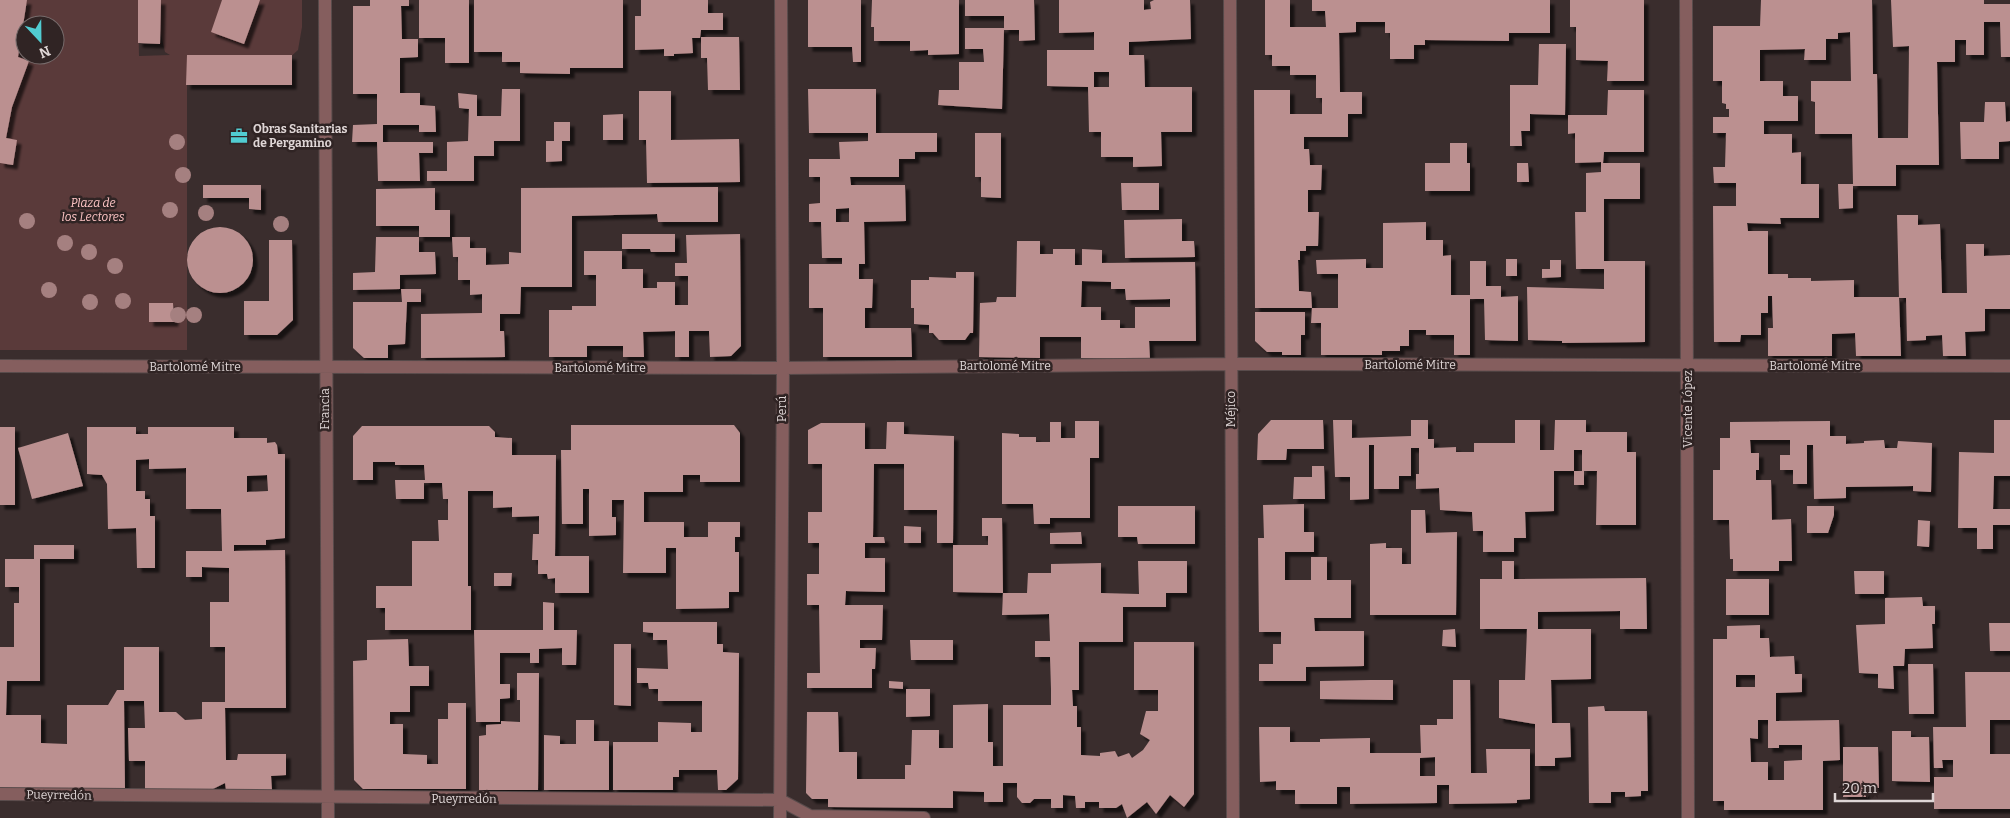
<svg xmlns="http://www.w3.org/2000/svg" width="2010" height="818" font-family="Bitter,serif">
  <defs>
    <filter id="shadow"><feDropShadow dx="4.5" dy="4.5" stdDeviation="1" flood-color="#0009"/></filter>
  </defs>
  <rect width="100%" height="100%" fill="#3a2d2d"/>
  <path fill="#5a3a3a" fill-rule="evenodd" d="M0 0H138L139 56 170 55 165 52 153 0H302V27L298 50 287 60 187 63V350H0ZM25 25H55V55H25Z"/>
  <path fill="#bb9090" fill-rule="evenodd" filter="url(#shadow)" d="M0 0H27L18 57 29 61 12 107 6 138 17 140 13 165 0 163Z
    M138 0H161L160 44 138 43Z
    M222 0H260L244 44 211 32Z
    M370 0H409V6H401L402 39H418V57L400 58V93H420V105L435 106 436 132H419V125H383V142H433V153H419L420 181H378L377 142H352L353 125 377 124V94H353V6H370Z
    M419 0H469V63H445V38H419Z
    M474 0H623V68H570V74L520 73V62H502V52H474Z
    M641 0H708V13H723V30H701L700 38H692L693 53 674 54V56H664V49L635 50V16H641Z
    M808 0H861V62H853L852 47H808Z
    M872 0H959V54L928 55V50L910 51V41H874V27H871Z
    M965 0H1034L1035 40 1019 41V30H1004L1002 109 938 105 939 90H959V62H984L983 49H965V28H1004V16H965Z
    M1059 0H1144V10L1151 9 1150 2 1154 0H1190L1191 39 1129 42V55H1144L1145 87H1192V132H1161L1162 166 1133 167V157H1101V132H1089L1088 87 1047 86V50H1094V32L1059 33ZM1094 72H1109V87H1094Z
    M1265 0H1290V27H1326L1325 11H1312V0H1550V33H1509V41L1425 40V45H1414V59H1390V33H1385V22H1356V32L1339 33 1340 92H1362V114H1348V137H1304V149H1309L1310 165H1322L1321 190H1308V212H1319L1318 246H1306V251H1300V260H1298L1299 291 1311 292 1312 308H1255L1254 90H1290V114H1322V98H1316V75H1290V66H1272V55H1265Z
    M1570 0H1644V81H1607L1608 61 1576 60V27H1570Z
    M1761 0H1872L1873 74H1877L1878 138H1908L1909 46 1893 47 1891 0H1984V4H2010V57H2001L2000 22H1984V55H1966V40H1955V62H1937L1939 165H1896V186H1853V208L1839 209 1838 184H1853L1852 134H1815V102L1811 101V81H1851L1850 32 1838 33V39H1826V60H1804L1805 49 1760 50V81H1783V96H1798V121H1764V134H1792V153L1801 152V184H1819V218H1780L1781 224 1747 223 1748 231H1768V274H1788V278H1811V281L1854 280V297H1899L1901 356H1856L1855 333 1832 334V356H1768V328H1773L1772 296H1768V313H1761V335H1741L1740 342H1714L1713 206H1736V183H1714L1713 167H1725L1726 133H1713V117H1729V109H1726V104L1722 103V81H1713V26H1760Z
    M701 37H739L740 90H708L707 58H701Z
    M1539 44H1566L1565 115 1530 114V131H1521L1522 146H1510V85H1538Z
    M187 55H292V85H186Z
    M502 89H520V141H494V156H474V181H427V171H447V142L468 141 469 109 459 108 458 93 477 95V116H501Z
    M808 89H876V133H937V152H915V159H899V177H850L851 185H905L906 221 864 222 865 264H859V279H873L872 308H865V328H911L912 357H823V308H809V264H842V258H822L821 222H809V204L820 203V177H809V159H840L839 142 868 141V133H809ZM849 208V222H836V209Z
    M1608 90H1644V152H1604L1603 163H1640V199H1604V261H1645V342L1562 343V341L1528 340 1527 287 1604 289V269H1576L1575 212H1586V173L1601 172V162L1575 163V133L1568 134V115H1607Z
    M639 91H671V140L739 139 740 182 647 183 646 140H639Z
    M1985 102H2005L2006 122 2010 121V141L1999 142V159H1961L1960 122H1984Z
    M623 114V140H603V115Z
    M554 122H570V141H562V161L546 162V141H554Z
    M975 133H1001V198L981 197V177H975Z
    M1450 143H1467V163H1470V191H1425V163H1450Z
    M1517 163H1528L1529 182H1517Z
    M1121 183H1159V210H1122Z
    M203 185H261V210L249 209V198H203Z
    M718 187V222H658L657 214 572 216V287H521L520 314H500V331H504L505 357 421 358V314L482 313V294L470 295V280H458V257H453L452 237H470V248H486V265L509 264V252L521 253V188Z
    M435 188V210H450V237H419V226H376V189Z
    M1897 215H1918V225L1940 224 1942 293H1967L1966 244H1984V256L2010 255V309H1985V331L1965 332 1966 356H1943L1942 335 1926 336V340L1907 341 1906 298H1899Z
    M1182 219V241H1177H1194L1195 257 1125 258 1124 220Z
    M1426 222V240H1443V256L1451 255V295H1470V261H1486V286H1501V297L1518 296V341L1485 340 1484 299H1470V355H1454V335H1426V330H1409V346H1400V351H1382V355H1321V323H1311L1312 308H1338V274H1317L1316 260 1366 259V268H1383V223Z
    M187 260a33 33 0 1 1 66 0a33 33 0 1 1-66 0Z
    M622 234H675V252H651L650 249H622Z
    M740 234 741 346 731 356 710 357 709 331H689V357H675V331L643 332 644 357H623V346H587V357H549V310H572V306H596V275H584V251H622V269H643V288H657V282H675V305H688V276H675V263H687L686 235Z
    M376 237H419V252H435L436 274 400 275V289L353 290V273L375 272Z
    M269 240H292L293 320 277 335H244V301H269Z
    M1017 241H1040V254H1053V249H1075V265H1082V249L1102 250V263L1195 262 1196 341H1149L1150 359 1081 358V337H1040V358L979 357 980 303 996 302 997 297H1016ZM1082 281 1111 282V289H1125L1126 300 1170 299V307H1135V328H1120V320H1101V307H1081Z
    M1506 259H1517V276H1506Z
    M1550 260H1561V277L1542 278V269H1550Z
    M956 272H974L973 333H970L965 340H939L933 333H929V325L914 324V308H911V280H929V277L956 278Z
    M401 289H421V302H407L405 344 388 345V358H364L353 348V302H402Z
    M149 303H173L174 322H149Z
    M1255 312H1305V335H1301V355H1282V352H1267L1255 341Z
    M1271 420H1323L1324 449H1287L1286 460H1257L1258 434Z
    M1333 420H1352V438L1411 436V420H1428V439H1434V448L1456 447V452H1474V443H1515V420H1540V450H1554L1555 420H1586V432H1627V452H1636V525H1596L1597 471H1584V485H1574V471H1582V450H1574V471H1554V511L1525 512 1526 538H1514V552H1483V531H1473L1472 512 1440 510 1439 488 1416 489V474H1419V448H1411V476H1399V489H1374V445H1369V499L1350 500V477H1335Z
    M1994 420H2010V476H1994L1993 509H2010V525H1993V549H1977V528H1958L1959 452 1994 453Z
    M1075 421H1099V458H1090V518H1050V524H1034L1033 504H1002V433L1019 434V437H1036V442H1050V422H1061V438H1075Z
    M1830 421V436H1846V444L1864 443V441L1884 440 1885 448H1897L1898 441 1932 443 1931 492 1913 491V486L1846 487V498L1814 499 1813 445H1807V484H1793V470H1780V455H1790V440H1750L1751 453H1759V470H1756V480H1771L1772 520 1791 519 1792 561H1779V571H1733V559H1730L1729 520H1713V470H1720V438H1730V422Z
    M887 422H904V434L954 436 953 543H937V510H904V464H874L873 537H884L885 543H865V558H885V592L846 591 845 605H883L882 640H860V648H876L875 669H872V688H807V673H820L819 605H807V574H819V543H808V512H822V464H808V430L821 423H865V449H886Z
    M571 425H734L740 433V482H700V475H683V492H644V522H684V537H708V522H740V537H735V552H739V592H729V608L676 609V548H666V573H623L624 500H612V517H616V535L589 536V489H583V524H562L561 450H571Z
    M362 426H489L495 432V437L512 438V455H556L555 556H589V593H555V578L548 579 547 574H538V560H532L533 534H539V516L512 517V507L493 508V491H468V586H471V630H385V608H376V586H412V541H439L438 520H448V499H443L442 483H424V499H396L395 480H425L424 465H395V462H373V480H353V436Z
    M0 427H15V505H0Z
    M87 427H136V434H148V427H234V438H267V443L275 442 277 445 278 454H285V538L266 540V545H234V551L285 550 286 708H225L226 760H237L238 754H286V775L271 776 272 790H226L225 783 213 789H145V761H129L128 728H145L144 701H124L125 790 0 789V647H14V603H19V587H5V559H34V545H74V559H40V681H7L6 715H41V743L67 744V705H108L117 690H124V647H159V712H176L185 720 202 719V702H225V647H210V602H229V568L202 567V577H186V551H222L221 509H186V468L149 469V459L136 460V491H145V499H150V516H155V568H137L136 528 108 529 107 484 102 475 87 474ZM267 475 268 491 247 492V476Z
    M68 433 83 486 32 499 18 448Z
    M1312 466H1324L1325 499H1293L1294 477H1312Z
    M1304 504V532H1314V552H1285V580H1311V557H1327V580H1351V618H1314L1315 631H1364V666L1306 667V681H1259V664H1273V644H1281V632H1259L1258 538H1264L1263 505Z
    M1118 506H1195V544H1138L1137 537H1118Z
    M1807 506H1834V515L1828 533H1807Z
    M1411 510H1425L1426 533 1457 532 1456 615H1370V544L1386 543V548H1402V564H1411Z
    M982 518H1002L1003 593 953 592V545H988V536H982Z
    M1918 520 1930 521 1929 547 1917 546Z
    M904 526 921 527V543H904Z
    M1081 532 1082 544H1050V533Z
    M1138 561H1187V593H1166V607H1123V642H1079V690H1072L1073 706H1077V727H1081V755L1100 756V753L1115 751 1118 757 1129 753 1132 758 1143 750 1150 740 1140 734 1146 711H1158V690H1134V642H1194V794L1184 807 1170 795 1156 814 1147 802 1127 818 1122 804 1116 808H1099V802H1085V808H1076L1075 796 1063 795V808H1051V799H1034L1030 803H1022L1017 797V783H1003V802H984V792L953 791V808L828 807V799H812L806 793 807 712H838L839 752H857V779H905V765H911L912 730H939V748H953V705L988 704V742H993V766H1003V705H1051V689L1050 657H1035V641H1050L1049 614 1002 615 1003 593H1027L1028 573H1051V564L1101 563V593L1139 594Z
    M1502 561H1514V579L1646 578 1647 629H1620V611L1538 612V629H1591V679L1551 680 1552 723H1570L1571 757 1555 758V766H1535V724L1499 718V680H1525L1527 629H1480V579H1502Z
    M1854 571H1884V594H1855Z
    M494 573H512L511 586H494Z
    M1726 579H1769V615H1726Z
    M1922 597 1923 606H1935V624H1932L1933 648 1905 649 1904 666H1893L1894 689 1878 688V674L1859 673 1856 625 1885 624V598Z
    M543 602 554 603V630H577L576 665H562V648L539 649V663H530V653H500V684H510V698L500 699V722H476L474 630H543Z
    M643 622H717V644H723V652L739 653 738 779 726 790H718L717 770H679V777H673V790H613V742H658V722L691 723V732H702V701H658V689H649L648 683H637V668L668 669 667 640H653V633L643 632Z
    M1989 623H2010V651H1990Z
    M1760 625V638H1769L1770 657 1794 656 1795 674H1802V692L1776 693V721L1839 720 1840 760 1823 761V810H1724V801H1713V639H1727V626ZM1736 675H1755V687H1736ZM1758 720H1768V748H1779V745H1802V760L1784 761V780H1768V762H1751L1750 738 1758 739Z
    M1455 629 1456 647 1442 646 1443 630Z
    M408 639 409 666H429V686H410V712H390V724H403V754L427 755V764H438V719H448V703H466V789H363L354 780 353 661 367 660V640Z
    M910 640H953V660H911Z
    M614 644H631V706L614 705Z
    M1908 664H1933L1934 714H1909Z
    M1965 672H2010V720H1990V754H2010V809H1934V777H1953V760H1942L1943 768H1934L1933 727H1966Z
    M517 673H539L538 790H479V736L486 735V725L501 724V721L520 722V700H517Z
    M1370 680H1393V700L1320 699V681Z
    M1453 680H1470L1471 773H1487L1486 749H1530V799L1517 800V803L1449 804V785H1437V803L1350 804V787H1337V804H1295V790H1276V781L1260 782 1259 727H1290V742H1320V739L1370 738V753H1421L1420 725H1437V719H1453ZM1435 757V776H1420V758Z
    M889 681 903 682V689L889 688Z
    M906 689H930V716L906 717Z
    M1604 706 1605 711H1647L1648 791H1641V796L1625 797V792H1611V803H1589L1588 707Z
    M576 720H594V741H609V790H544V735L560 736V744H576Z
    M1892 731H1911V737H1929L1930 782 1892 781Z
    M1843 747H1878L1879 788H1865L1866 797H1843Z"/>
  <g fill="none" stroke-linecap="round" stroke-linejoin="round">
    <g stroke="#584b4b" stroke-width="14">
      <path id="minor" d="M325 0 328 818
        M1230 0 1233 818
        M1686 0 1688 818
        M0 366 783 368 1231 364 2010 366
        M0 794 780 800 810 816 924 818
        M780 818 783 368 781 0"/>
    </g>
    <use href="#minor" stroke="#855e5e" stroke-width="12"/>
  </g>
  <g fill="#a58080">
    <circle cx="177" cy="142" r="8"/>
    <circle cx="183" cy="175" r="8"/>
    <circle cx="170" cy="210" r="8"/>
    <circle cx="206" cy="213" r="8"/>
    <circle cx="27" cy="221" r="8"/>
    <circle cx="281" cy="224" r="8"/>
    <circle cx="65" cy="243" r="8"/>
    <circle cx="89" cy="252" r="8"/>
    <circle cx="115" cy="266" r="8"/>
    <circle cx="49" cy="290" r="8"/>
    <circle cx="123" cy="301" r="8"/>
    <circle cx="90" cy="302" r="8"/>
    <circle cx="178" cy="315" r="8"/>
    <circle cx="194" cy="315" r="8"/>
  </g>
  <defs>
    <g id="office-bare" transform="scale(1.35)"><path d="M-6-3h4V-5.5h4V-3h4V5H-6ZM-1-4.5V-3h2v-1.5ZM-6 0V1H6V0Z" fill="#51ccd1" stroke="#302424" stroke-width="2.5" paint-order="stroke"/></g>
  </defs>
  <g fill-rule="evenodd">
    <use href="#office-bare" x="239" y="136"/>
  </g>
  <g text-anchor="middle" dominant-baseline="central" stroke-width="5" stroke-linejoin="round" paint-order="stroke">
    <g font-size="12" font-weight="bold" fill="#dfd6d6" stroke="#302424" text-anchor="start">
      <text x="253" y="129">Obras Sanitarias<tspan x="253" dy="14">de Pergamino</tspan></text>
    </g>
    <g font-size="12" font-style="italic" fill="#fdc4c4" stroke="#302424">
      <text x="93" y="203">Plaza de<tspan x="93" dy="14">los Lectores</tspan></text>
    </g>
    <g font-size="12" fill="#dfd6d6" stroke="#302424">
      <text x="1410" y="365">Bartolomé Mitre</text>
      <text x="1005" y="366">Bartolomé Mitre</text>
      <text x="1815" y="366">Bartolomé Mitre</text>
      <text x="195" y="367">Bartolomé Mitre</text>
      <text x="600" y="368">Bartolomé Mitre</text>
      <text transform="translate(325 409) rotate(-90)">Francia</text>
      <text transform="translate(782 409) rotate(-90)">Perú</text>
      <text transform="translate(1231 409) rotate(-90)">Méjico</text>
      <text transform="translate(1688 409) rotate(-90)">Vicente López</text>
      <text transform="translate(59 795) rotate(1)">Pueyrredón</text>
      <text x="464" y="799">Pueyrredón</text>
    </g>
  </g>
  <g transform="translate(40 40) rotate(158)"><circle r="24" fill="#302424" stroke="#766b6b"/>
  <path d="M0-4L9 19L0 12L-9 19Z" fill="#51ccd1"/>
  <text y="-8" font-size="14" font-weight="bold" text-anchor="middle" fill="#dfd6d6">N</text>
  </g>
  <path d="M1835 793v8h98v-8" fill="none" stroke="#dfd6d6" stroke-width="2.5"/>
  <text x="1842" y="793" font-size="15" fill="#dfd6d6" stroke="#302424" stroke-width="4" paint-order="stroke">20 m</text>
</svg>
